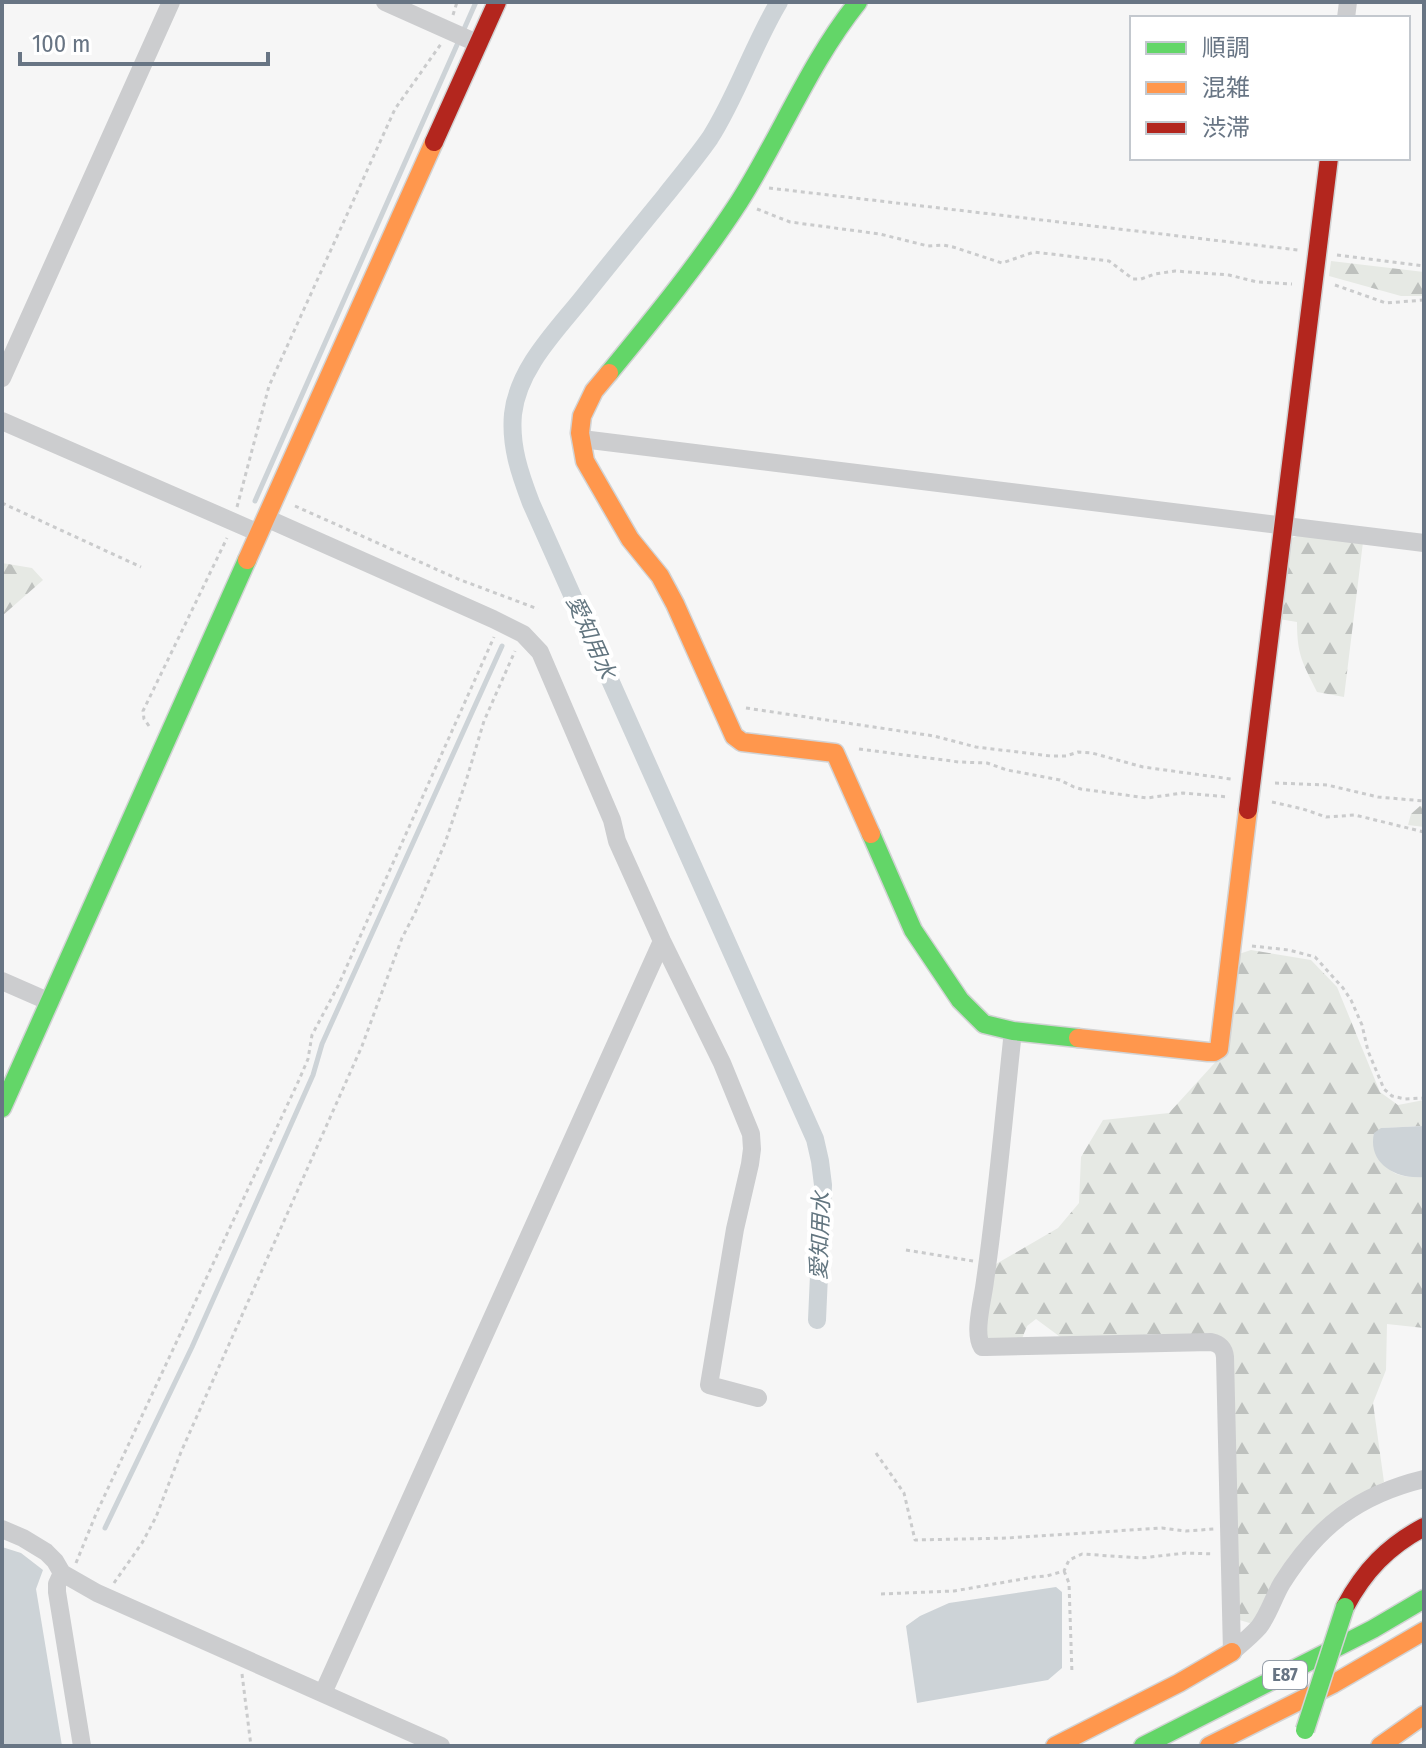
<svg xmlns="http://www.w3.org/2000/svg" width="1426" height="1748" font-family="'Fira Sans Condensed','Noto Sans JP',sans-serif">
  <defs>
    <pattern id="forest-firs" width="22" height="20" patternUnits="userSpaceOnUse" patternTransform="scale(2)"><rect width="22" height="20" fill="#e6e9e4"/><path d="M5 1l3.5 6h-7zM16 11l3.5 6h-7z" fill="#bec1be"/></pattern>
  </defs>
  <rect width="100%" height="100%" fill="#f6f6f6"/>
  <path fill="url(#forest-firs)" d="M1331 261 1424 272V296H1401L1329 276Z
    M1302 534 1363 542 1344 697 1317 692C1303 663 1297 656 1297 622L1279 619 1292 538Z
    M2 563 32 568 43 580 2 616Z
    M1420 806 1424 807V827L1408 825 1411 814Z
    M1251 950 1311 960 1337 987 1380 1092 1398 1105 1424 1100V1126L1381 1128 1376 1152C1388 1174 1399 1178 1424 1177V1328L1387 1324 1386 1370 1373 1403 1384 1482 1345 1502 1308 1534 1275 1581 1253 1624 1236 1619 1224 1343 1063 1339 1036 1319 1027 1326 1021 1341 986 1342 985 1319 996 1264 1058 1228 1079 1203 1081 1157 1103 1120 1169 1113 1221 1056 1239 954Z"/>
  <path fill="#cdd3d7" d="M1424 1126V1177C1397 1180 1367 1164 1374 1133L1381 1128Z
    M2 1547 21 1553 43 1570 36 1589 62 1746H2Z
    M1056 1587 1062 1592V1668L1048 1680 917 1703 906 1626 920 1616 949 1603Z"/>
  <g fill="none" stroke-linecap="round" stroke-linejoin="round">
    <path stroke="#cdd3d7" stroke-width="5" d="M255 501 476 2
      M105 1528 192 1347 313 1075 322 1044 502 646"/>
    <path stroke="#cdd3d7" stroke-width="18" d="M779 2C753 45 737 96 710 138 696 158 680 177 665 196 638 229 611 262 584 296 557 330 518 368 513 414 510 446 520 474 531 503L815 1139 820 1161 823 1185 817 1320"/>
    <g stroke="#d2d3d4" stroke-width="21">
      <path id="fast" d="M609 373C655 317 700 262 739 202 781 136 809 63 858 2
        M871 834 913 930 960 1000 984 1024 1013 1031 1078 1038
        M2 1108 247 560
        M1143 1746 1373 1629 1424 1599"/>
    </g>
    <g stroke="#d2d3d4" stroke-width="21">
      <path id="slow" d="M609 373 594 391 582 416 580 433 585 461 630 539 660 576 675 604 734 736 742 742 835 753 871 834
        M247 560 434 142
        M1078 1038 1208 1052H1214L1219 1049 1248 810
        M1055 1746 1179 1683 1232 1652
        M1209 1746 1333 1684 1424 1631
        M1380 1746 1424 1715"/>
    </g>
    <g stroke="#d2d3d4" stroke-width="21">
      <path id="jam" d="M434 142 497 2
        M1248 810 1329 158
        M1345 1607C1364 1571 1388 1546 1424 1527"/>
    </g>
    <path stroke="#cacbcc" stroke-width="3" stroke-dasharray="4 4" stroke-linecap="butt" d="M453 15 457 2
      M769 188 1298 250
      M757 209 790 222 880 234 928 246 943 245 953 247 1002 263 1034 252 1109 261 1133 279H1141L1155 274 1175 271 1229 275 1257 282 1292 284
      M1337 255 1424 266
      M1335 285 1386 303 1424 300
      M2 503 141 567
      M295 506 458 579 538 609
      M237 507 269 386 395 109 441 44
      M746 708 934 736 976 747 1051 756H1066L1078 752 1092 753 1143 767 1231 779
      M149 726 144 719 143 711 227 538
      M859 749 959 762 987 763 1007 770 1060 780 1074 787 1081 789 1147 798 1183 793 1229 797
      M1275 783 1327 785 1378 797 1424 801
      M1272 802 1303 809 1326 817 1355 815 1424 832
      M1252 946 1289 950 1315 957 1343 988 1351 1000 1362 1025 1368 1051 1384 1089 1392 1096 1405 1099 1424 1098
      M906 1250 973 1261
      M876 1453 904 1493 915 1540 1008 1538 1162 1528 1186 1531 1214 1529
      M76 1563 96 1514 299 1080 308 1059 312 1035 338 986 494 637
      M1064 1571 1069 1583 1072 1674
      M114 1583 142 1543 156 1517 181 1452 362 1046 402 938 415 913 445 843 466 781 484 721 515 651
      M881 1594 954 1591 1034 1577 1047 1576 1064 1571 1069 1560 1082 1554 1141 1558 1186 1553 1214 1554
      M242 1674 251 1746"/>
    <path stroke="#cccdcf" stroke-width="18" d="M385 2 479 44
      M1346 18 1348 2
      M2 378 171 2
      M2 421 259 533
      M582 439C862 475 1143 507 1424 543
      M266 518 493 619 523 634 540 652 612 820 617 841 662 941 722 1063 751 1134 752 1149 750 1164 735 1229 709 1385 758 1398
      M2 981 50 1002
      M1013 1031C1004 1114 997 1198 985 1281 983 1299 973 1333 982 1347H986L1211 1342C1220 1344 1224 1348 1225 1357L1232 1652
      M2 1529 23 1538 46 1552 55 1561 62 1573 97 1593 441 1746
      M62 1573 57 1584V1592L82 1746
      M1232 1652C1241 1644 1251 1636 1259 1627 1269 1614 1274 1596 1282 1583 1318 1526 1358 1495 1424 1479
      M323 1693 662 941"/>
    <use href="#fast" stroke="#63d668" stroke-width="18"/>
    <use href="#slow" stroke="#ff974d" stroke-width="18"/>
    <use href="#jam" stroke="#b3261e" stroke-width="18"/>
    <g stroke="#d2d3d4" stroke-width="21" stroke-linecap="butt">
      <path id="fast-bridge" d="M1305 1730 1345 1607"/>
    </g>
    <use href="#fast-bridge" stroke="#63d668" stroke-width="18"/>
  </g>
  <g text-anchor="middle" dominant-baseline="central" stroke-width="8" stroke-linejoin="round" paint-order="stroke">
    <rect fill="#fff" stroke="#959ea9" stroke-width="2" x="1263" y="1661" width="44" height="28" rx="6"/>
    <g font-size="18" font-weight="bold" fill="#687584">
      <text x="1285" y="1675">E87</text>
    </g>
    <g font-size="22" font-style="italic" fill="#637680" stroke="#fff">
      <text transform="translate(591 637) rotate(66)">愛知用水</text>
      <text transform="translate(820 1236) rotate(-88)">愛知用水</text>
    </g>
  </g>
  <rect width="1426" height="1748" fill="none" stroke="#687584" stroke-width="8"/>
  <rect x="1130" y="16" width="280" height="144" fill="#ffffff" stroke="#c3c8ce" stroke-width="2"/>
  <rect x="1146" y="42" width="40" height="12" fill="#63d668" stroke="#c3c8ce" stroke-width="2"/>
  <text x="1202" y="56" font-size="24" fill="#687584">順調</text>
  <rect x="1146" y="82" width="40" height="12" fill="#ff974d" stroke="#c3c8ce" stroke-width="2"/>
  <text x="1202" y="96" font-size="24" fill="#687584">混雑</text>
  <rect x="1146" y="122" width="40" height="12" fill="#b3261e" stroke="#c3c8ce" stroke-width="2"/>
  <text x="1202" y="136" font-size="24" fill="#687584">渋滞</text>
  <path d="M20 52v12h248v-12" fill="none" stroke="#687584" stroke-width="4"/>
  <text x="32" y="52" font-size="24" fill="#687584" stroke="#ffffff" stroke-width="6" paint-order="stroke">100 m</text>
</svg>
